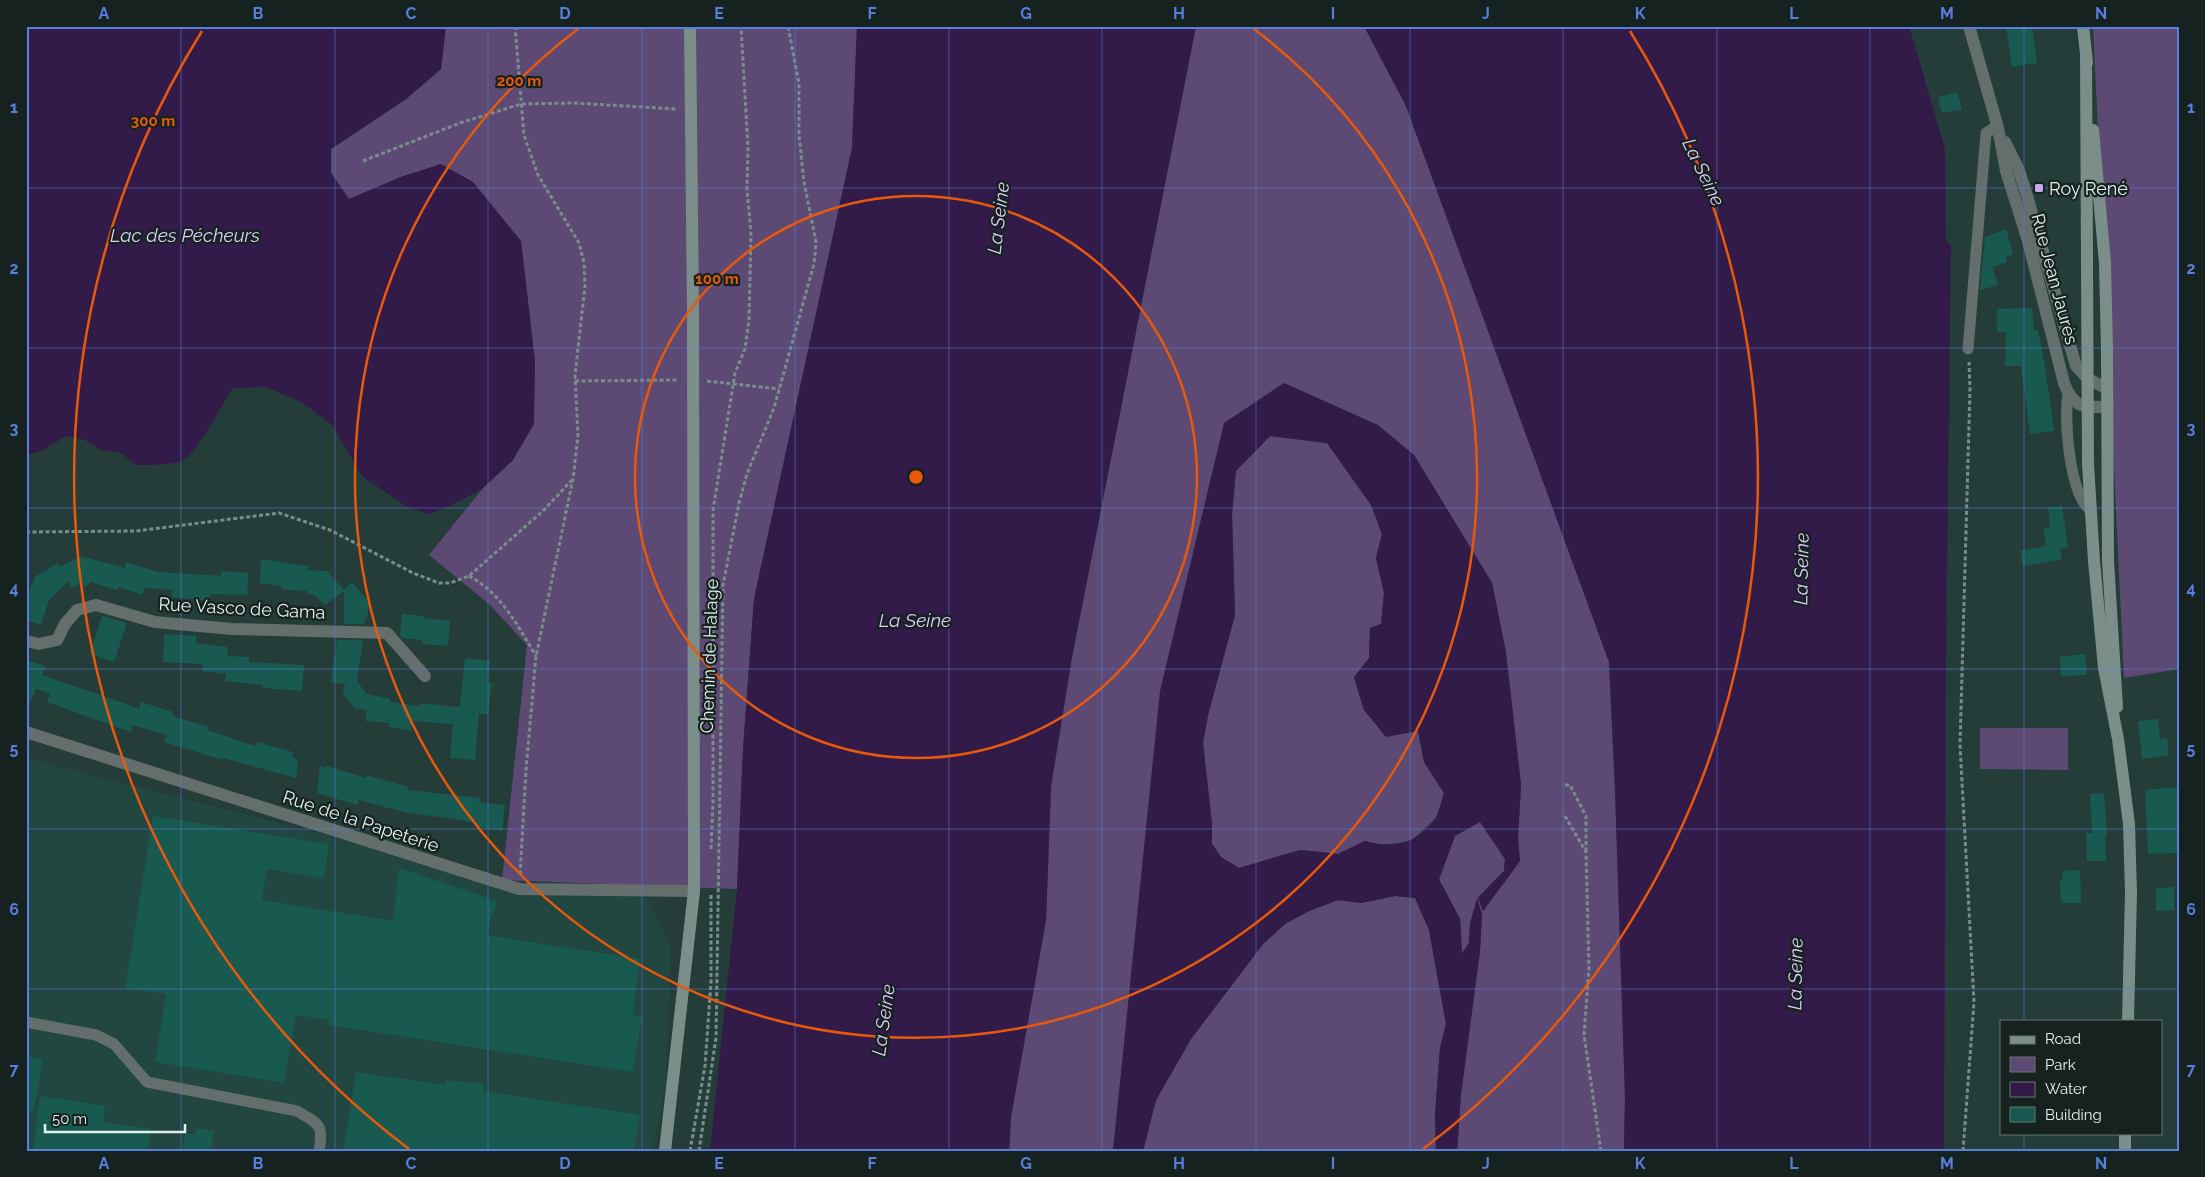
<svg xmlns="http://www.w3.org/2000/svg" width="2205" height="1177" font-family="Raleway,sans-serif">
  <rect width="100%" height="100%" fill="#243d39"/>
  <path fill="#224640" d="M26 758 502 880 648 898 671 946 666 1084 653 1151H26Z"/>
  <path fill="#5c4974" d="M446 26H857L852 148 754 599 743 749 737 889 502 880 527 645 489 604 429 555 483 488 513 460 533 424 535 362 521 241 441 164 401 177 349 199 331 173V149L406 99 441 69Z
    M1196 26H1364L1406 106 1609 662 1615 789 1625 1097 1624 1151H1457L1461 1094 1480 951 1482 914 1477 899 1470 924 1469 943 1462 954 1460 919 1439 880 1455 836 1436 818 1411 841 1382 845 1365 841 1338 854 1300 850 1239 868 1221 857 1212 844V824L1203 743 1208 715 1235 615 1232 514 1236 470 1270 436 1327 443 1371 505 1382 534 1376 558 1384 593 1381 624 1370 628 1369 658 1354 678 1364 710 1418 731 1424 762 1444 793 1480 822 1505 859 1504 871 1478 897 1483 911 1520 861 1518 838 1521 785 1506 653 1492 583 1414 455 1224 423 1137 928 1113 1151H1009L1011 1117 1046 920 1051 786 1072 657Z
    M2093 26H2179V669L2124 678Z
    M1980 728H2068V770L1980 769Z
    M1395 896 1415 898 1429 930 1446 1024 1440 1048 1435 1114 1436 1151H1143L1156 1100 1191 1039 1263 944 1285 924 1309 911 1338 900 1361 903Z"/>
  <path fill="#321b49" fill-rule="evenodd" d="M26 26H446L441 69 406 99 331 149V173L349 199 401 177 441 164 473 182 521 241 535 362 534 424 513 460 483 488 456 503 430 514 409 508 363 477 331 424 301 402 266 387 233 388C222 405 199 449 185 459 174 466 148 465 135 465L121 453 100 450 85 440 66 436 42 451 26 455Z
    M857 26H1196L1072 657 1051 786 1046 920 1011 1117 1009 1151H710L737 889 743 749 754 599 852 148Z
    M1364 26H1909L1945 149 1946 240 1951 245 1946 659 1944 1151H1624L1625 1097 1615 789 1609 662 1406 106Z
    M1284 383 1378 425 1414 455 1492 583 1506 653 1521 785 1518 838 1520 861 1483 911 1478 898 1504 871 1505 859 1480 822 1455 836 1439 879 1460 919 1462 953 1469 943 1470 924 1477 898 1482 914 1480 951 1461 1094 1457 1151H1436L1435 1114 1440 1048 1446 1024 1429 930 1415 898 1395 896 1361 903 1338 900 1309 911 1285 924 1263 944 1191 1039 1156 1100 1143 1151H1113L1160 691 1224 423ZM1270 436 1327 443 1371 505 1382 534 1376 558 1384 593 1381 624 1370 628 1369 658 1354 677 1364 710 1386 737 1418 731 1424 762 1444 793C1441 801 1439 813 1435 819 1417 844 1393 849 1365 841L1338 854 1300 850 1239 868 1221 857 1212 844V824L1203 743 1208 715 1235 615 1232 514 1236 471Z"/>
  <path fill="#185a50" d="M2006 26H2032L2037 63 2012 67Z
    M1957 92 1962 109 1942 113 1938 97Z
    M2006 229 2013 254 2006 257 2007 262 1992 267 1998 285 1980 290 1985 237Z
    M2032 308 2034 330 2038 331 2045 366 2054 431 2030 434 2021 366H2005L2006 332H1997V309Z
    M2062 506 2068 547 2060 548 2062 559 2023 566 2020 551 2046 546 2043 528 2050 527 2048 507Z
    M80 556 125 568 127 562 158 572 221 576V571L249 573 247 595 210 594 209 601 172 597 173 590 145 588 142 595 119 587 117 590 91 582 85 587 82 583 72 588 68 581 49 600 41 625 26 620V599L35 577 58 563 60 567Z
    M261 559 308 566V570L327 571 344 590 352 582 369 602 367 618H365L364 624H344V591L325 605 315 595 307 594V591L281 589V586L260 583Z
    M402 614 423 616V618L450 621 448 646 422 644 423 640 402 638 400 636Z
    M102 616 127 623 114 662 90 654Z
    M164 634 196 636V643L227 647 228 656 249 657V662L304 665 302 691 263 688V685L225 681 226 674 202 671 203 664 163 662Z
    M337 640H363L357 681 367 694 390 699V702L420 706V703L460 707 465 658 490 661 488 683H492L488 714H479L475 760 450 758 453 724 411 721V731L389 727V723L365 721 367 710 356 709 343 695 345 684 331 682Z
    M2085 654 2087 675 2061 676 2060 657Z
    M26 660 46 666 42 675 123 703 139 709 141 702 173 712 172 716 209 727 208 730 255 746 257 742 293 752 292 757 298 759 296 778 223 758V760L164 742 166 735 133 725 131 732 47 702 50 693 36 689 26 712Z
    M2158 719 2160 739 2167 738 2169 755 2142 759 2138 721Z
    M320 766 326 768 327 766 366 778 367 775 408 787V790L480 798 479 802 505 805 502 831 477 827V823L456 819 407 813 359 800 357 805 317 793Z
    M2178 787 2179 853 2148 854 2145 790Z
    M2104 793 2107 835H2105L2106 861H2087L2086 833H2092L2090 794Z
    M153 816 329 844 324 878 267 869 262 900 393 921 399 868 497 901 486 935 640 959 633 1015 642 1016 633 1072 329 1025 330 1020 296 1015 284 1083 155 1062 166 994 125 988Z
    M2080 870 2081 903H2061L2060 879H2063V871Z
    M2174 887V910L2156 911V888Z
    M26 1056 43 1059 34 1111 26 1110Z
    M356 1072 445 1085 446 1080 484 1084 483 1091 640 1115 634 1151H343Z
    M40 1096 105 1106 103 1122 151 1129 148 1151H33Z
    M196 1128 214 1131 211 1151H182L185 1133 195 1134Z"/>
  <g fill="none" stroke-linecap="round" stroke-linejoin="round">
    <path stroke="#798e8a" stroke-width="3" stroke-dasharray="4 2.5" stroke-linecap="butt" d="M515 26 524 135 538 175 579 243 584 263 585 286 575 375 578 435 573 479 536 656 526 770 520 875
      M363 161 460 123 521 104 573 103 676 109
      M575 381 679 380
      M707 381 779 389
      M26 532 136 531 279 513 330 530 413 573 439 583H450L469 576 544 510 572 480
      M469 576C501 593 518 626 536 656
      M1565 785H1570L1586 816V851
      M1565 816 1586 852 1589 968 1584 1035 1601 1151
      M711 849 713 803V510L735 373 745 349 749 320 751 234 747 189 748 147 741 26
      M690 1151 705 1066 711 982V895
      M699 1151 716 1038 723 585 739 503 747 474 774 408 814 264 816 242 804 182 799 135V84L788 26
      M1963 1151 1974 1002 1960 745 1970 389 1969 362"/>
    <path stroke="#646f6d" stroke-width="11" d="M1968 349 1986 133 1997 126
      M2068 393C2064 420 2069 492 2090 510
      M26 1022 96 1035 114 1044 147 1082 297 1111C319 1124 324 1124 319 1151"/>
    <path stroke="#646f6d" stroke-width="12" d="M1969 26 1998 128 2006 171 2028 241 2064 383C2074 409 2083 407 2108 407
      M2005 142 2018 168 2025 189 2076 366 2087 378 2107 389
      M26 641 39 644 57 640 65 624 77 610 96 605 155 622 232 629 387 633 425 676
      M26 732 519 889 694 891"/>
    <path stroke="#7b8e8a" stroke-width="12" d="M2083 26 2087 63
      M2086 55 2088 464 2094 561 2104 668 2118 739 2129 824 2131 892 2128 1021
      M2093 130 2105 263 2107 350 2108 561 2117 707
      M2125 1133V1151
      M665 1151 694 891 693 311 690 26"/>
  </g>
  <path fill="none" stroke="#587fde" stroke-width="1" stroke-opacity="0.55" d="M181 26V1151M335 26V1151M488 26V1151M642 26V1151M795 26V1151M949 26V1151M1102 26V1151M1256 26V1151M1410 26V1151M1563 26V1151M1717 26V1151M1870 26V1151M2024 26V1021M26 188H2179M26 348H2179M26 508H2179M26 669H2179M26 829H2179M26 989H2179M2024 1133V1151"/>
  <g fill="none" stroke="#e8590c" stroke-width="2.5">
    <circle cx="916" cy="477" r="281"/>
    <path d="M1254 29A561 561 0 1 1 578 29"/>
    <path d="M409 1149A842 842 0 0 1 202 31M1630 31A842 842 0 0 1 1423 1149"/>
  </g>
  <rect fill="#c7a6f0" stroke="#16221f" stroke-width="2" x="2034" y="183" width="10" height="10" rx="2.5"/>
  <g text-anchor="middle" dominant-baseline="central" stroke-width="4.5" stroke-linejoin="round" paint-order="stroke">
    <g font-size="18" fill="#e1f0ed" stroke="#16221f" text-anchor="start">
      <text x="2049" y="188">Roy René</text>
    </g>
    <g font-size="18" fill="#e1f0ed" stroke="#16221f">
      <text transform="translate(2055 279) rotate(75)">Rue Jean Jaurès</text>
      <text transform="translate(242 608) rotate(3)">Rue Vasco de Gama</text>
      <text transform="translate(709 656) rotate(-88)">Chemin de Halage</text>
      <text transform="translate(361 821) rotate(18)">Rue de la Papeterie</text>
    </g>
    <g font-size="19" font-style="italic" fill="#dfcbfa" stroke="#16221f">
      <text transform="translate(1704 172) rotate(64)">La Seine</text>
      <text transform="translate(998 218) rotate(-83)">La Seine</text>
      <text x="185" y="235">Lac des Pécheurs</text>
      <text transform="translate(1801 569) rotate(-89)">La Seine</text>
      <text x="915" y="620">La Seine</text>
      <text transform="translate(1795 974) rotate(-89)">La Seine</text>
      <text transform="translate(883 1020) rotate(-82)">La Seine</text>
    </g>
  </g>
  <circle cx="916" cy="477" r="8" fill="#e8590c" stroke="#16221f" stroke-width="2.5"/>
  <g font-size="15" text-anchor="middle" font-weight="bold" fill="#e8590c" stroke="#16221f" stroke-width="4.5" stroke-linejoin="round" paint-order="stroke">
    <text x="519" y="86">200 m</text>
    <text x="153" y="126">300 m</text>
    <text x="717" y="284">100 m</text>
  </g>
  <rect width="2205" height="1177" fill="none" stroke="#16221f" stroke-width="55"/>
  <rect x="2000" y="1020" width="162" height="115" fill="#16221f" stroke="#677471"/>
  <rect x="2010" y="1036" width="25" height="8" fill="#7b8e8a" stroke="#677471"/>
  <text x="2045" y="1044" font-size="15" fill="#e1f0ed">Road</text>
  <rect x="2010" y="1057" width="25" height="15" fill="#5c4974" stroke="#677471"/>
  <text x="2045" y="1070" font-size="15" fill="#e1f0ed">Park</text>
  <rect x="2010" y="1082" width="25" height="15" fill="#321b49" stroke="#677471"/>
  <text x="2045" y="1094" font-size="15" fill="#e1f0ed">Water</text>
  <rect x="2010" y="1107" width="25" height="15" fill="#185a50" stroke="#677471"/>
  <text x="2045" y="1120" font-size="15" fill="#e1f0ed">Building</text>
  <path d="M45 1124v8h140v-8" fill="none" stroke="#e1f0ed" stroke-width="2.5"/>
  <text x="52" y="1124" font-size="15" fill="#e1f0ed" stroke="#16221f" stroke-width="4" paint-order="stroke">50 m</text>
  <rect x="28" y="28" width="2150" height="1122" fill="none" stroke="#587fde" stroke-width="2"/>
  <g font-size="16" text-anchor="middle" font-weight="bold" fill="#587fde">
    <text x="104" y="19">A</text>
    <text x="258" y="19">B</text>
    <text x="411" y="19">C</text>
    <text x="565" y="19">D</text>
    <text x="719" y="19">E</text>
    <text x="872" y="19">F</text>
    <text x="1026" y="19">G</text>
    <text x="1179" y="19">H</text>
    <text x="1333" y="19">I</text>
    <text x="1486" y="19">J</text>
    <text x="1640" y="19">K</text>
    <text x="1794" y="19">L</text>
    <text x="1947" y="19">M</text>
    <text x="2101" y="19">N</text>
    <text x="14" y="113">1</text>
    <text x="2191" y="113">1</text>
    <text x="14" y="274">2</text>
    <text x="2191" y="274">2</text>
    <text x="14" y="434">3</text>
    <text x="2191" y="434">3</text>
    <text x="14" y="594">4</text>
    <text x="2191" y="594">4</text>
    <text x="14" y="754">5</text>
    <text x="2191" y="754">5</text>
    <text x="14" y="915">6</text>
    <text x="2191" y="915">6</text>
    <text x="14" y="1075">7</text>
    <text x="2191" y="1075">7</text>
    <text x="104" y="1169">A</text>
    <text x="258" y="1169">B</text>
    <text x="411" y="1169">C</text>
    <text x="565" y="1169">D</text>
    <text x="719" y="1169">E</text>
    <text x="872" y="1169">F</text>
    <text x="1026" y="1169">G</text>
    <text x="1179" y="1169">H</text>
    <text x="1333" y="1169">I</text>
    <text x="1486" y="1169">J</text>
    <text x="1640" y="1169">K</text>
    <text x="1794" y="1169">L</text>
    <text x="1947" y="1169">M</text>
    <text x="2101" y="1169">N</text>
  </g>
</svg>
